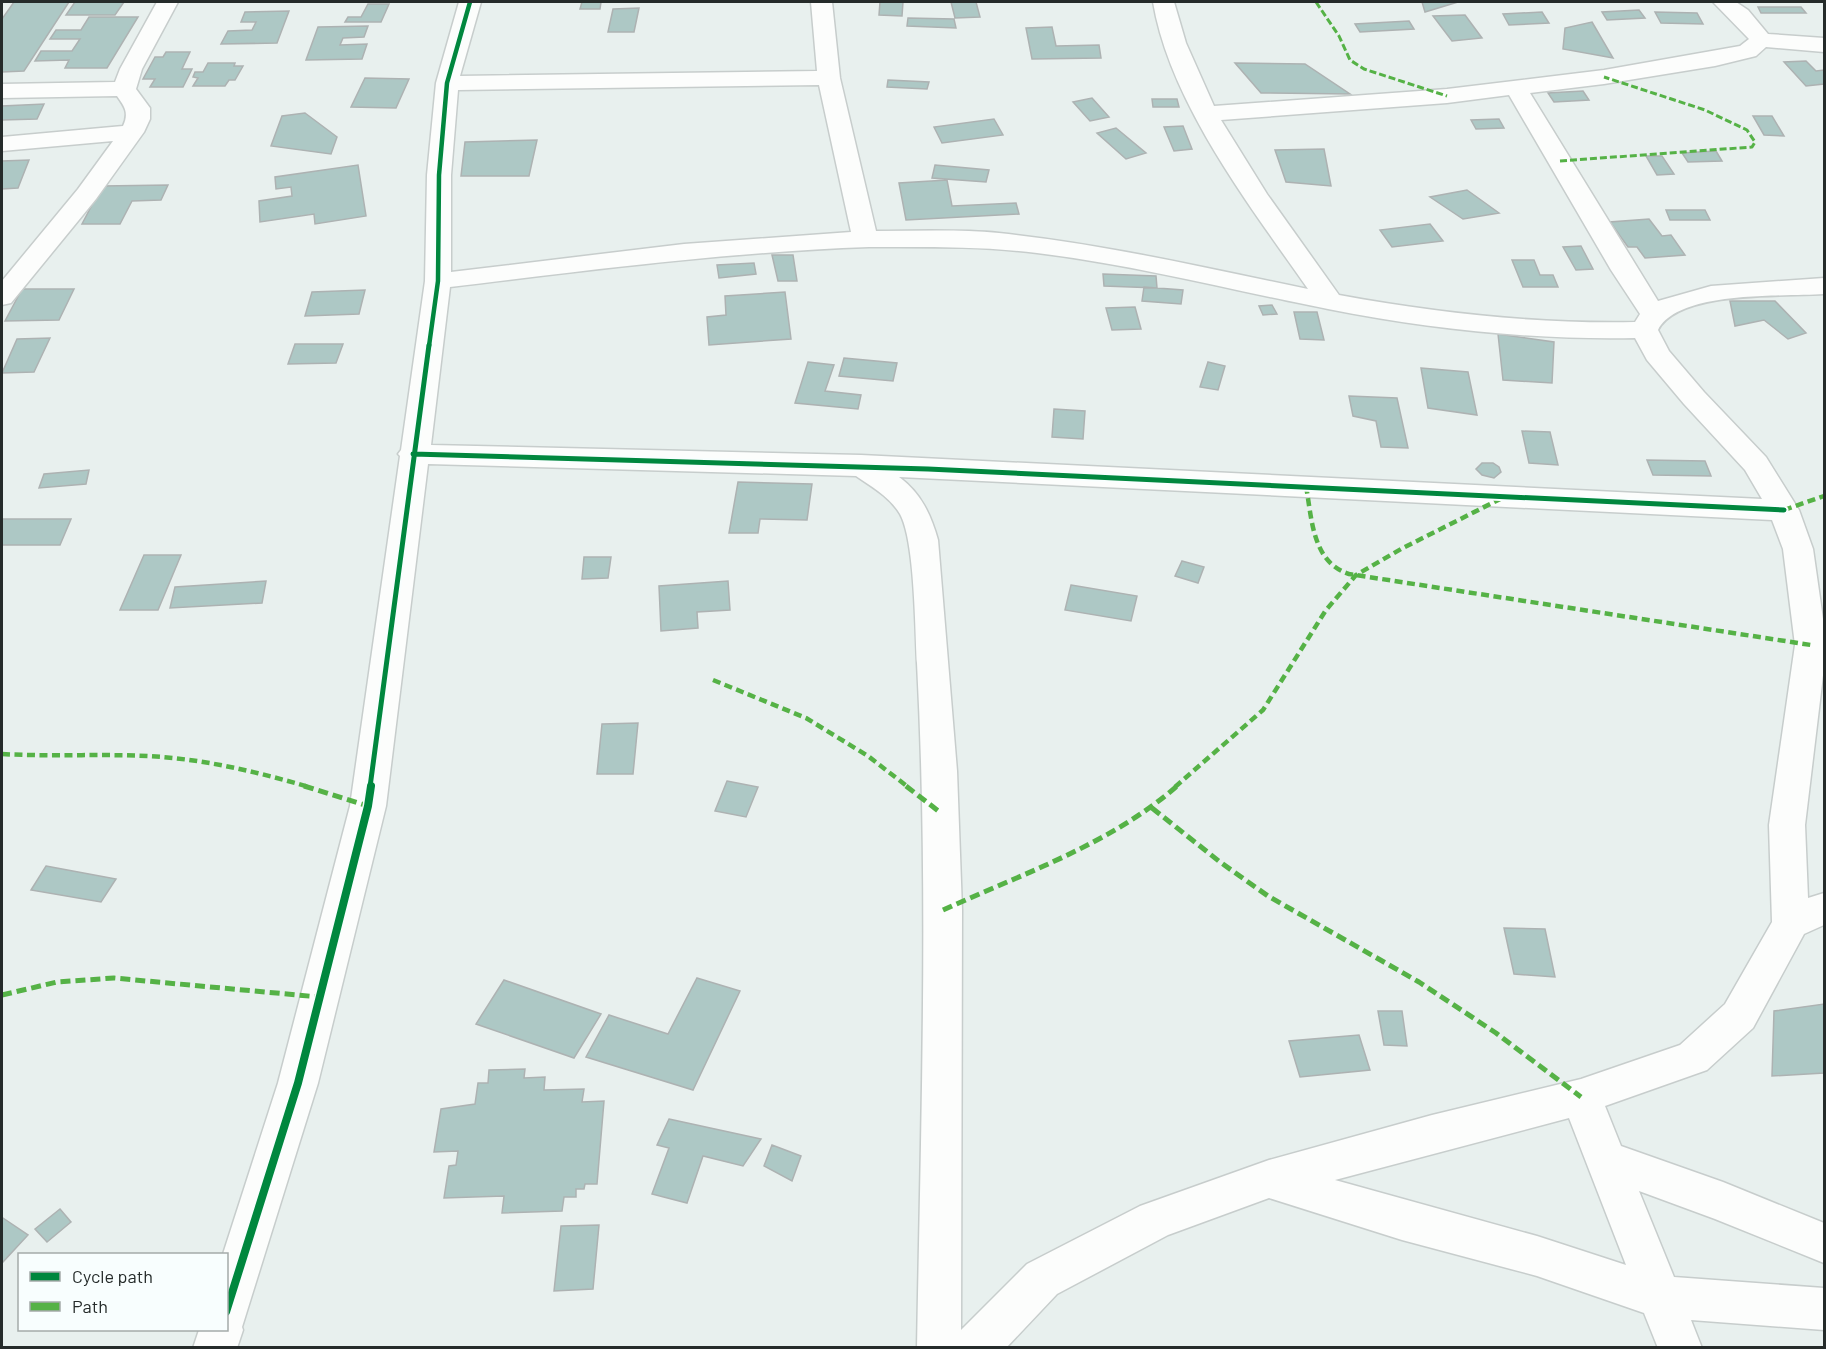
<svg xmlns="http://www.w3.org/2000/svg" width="1826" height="1349" font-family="Barlow,sans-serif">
  <rect width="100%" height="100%" fill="#e8f0ee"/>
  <path fill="#adc8c5" stroke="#adb2b2" stroke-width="1.5" d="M14 2H69L24 71 2 72V19Z
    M75 2H124L115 15H66Z
    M582 2H601L600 9H580Z
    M880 2H903L902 16 879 15Z
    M951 2H976L980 17 955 18Z
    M1422 2H1458L1425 12Z
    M368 4H389L381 22H345L348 17H361Z
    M1758 7H1801L1806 13H1761Z
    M639 8 634 32H608L613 9Z
    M1639 10 1645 18 1607 20 1602 12Z
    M289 11 277 43 221 44 228 31 252 30 256 22H241L245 12Z
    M1542 12 1549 23 1509 25 1503 14Z
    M1655 12 1697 13 1703 24 1661 23Z
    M1465 15 1482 38 1452 41 1433 16Z
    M89 17H138L107 68H65L69 60 35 61 41 51H72L80 39H50L56 30H81Z
    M908 18 954 19 956 28 907 26Z
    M1409 21 1414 29 1360 32 1355 24Z
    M1592 22 1613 58 1563 49 1565 28Z
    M368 26 364 37 343 38 340 45 367 44 362 59 306 60 318 27Z
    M1052 27 1056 46 1099 45 1101 58 1032 59 1026 28Z
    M166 52H190L182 69H192L183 87H150L155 79H143L155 57H163Z
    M1806 61 1816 71 1824 70V84L1806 86 1784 62Z
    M208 63H235L234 66H243L235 80H229L225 86H193L198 78 193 77 195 72H203Z
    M1235 63 1305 64 1350 94 1261 93Z
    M365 78 409 79 396 108 351 107Z
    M888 80 929 82 927 89 887 87Z
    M1583 91 1589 100 1554 102 1548 93Z
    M1092 98 1109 117 1090 121 1073 102Z
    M1152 99H1177L1179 107H1153Z
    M44 104 37 119 2 120V106Z
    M305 113 337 137 331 154 271 146 282 116Z
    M1753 116H1772L1784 136 1764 135Z
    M994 119 1003 135 942 143 934 127Z
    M1499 119 1504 128 1476 129 1471 120Z
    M1183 126 1192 149 1174 151 1164 127Z
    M1116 128 1146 153 1126 159 1097 133Z
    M537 140 529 176H461L465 142Z
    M1324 149 1331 186 1286 182 1275 150Z
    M1716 151 1722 161 1688 162 1682 153Z
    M1646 156H1662L1674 174 1657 175Z
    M29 160 18 188 2 189V161Z
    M358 165 366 216 315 224 314 214 260 222 259 201 292 196 291 187 276 189 275 177Z
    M935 165 989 170 986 182 932 178Z
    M947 180 952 206 1016 203 1019 214 906 220 899 183Z
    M168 185 161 200 132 201 120 224H82L102 186Z
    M1467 190 1499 213 1463 219 1430 197Z
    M1666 210H1705L1710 220H1670Z
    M1649 219 1662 236 1671 235 1685 255 1645 258 1637 247H1628L1610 222Z
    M1430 224 1443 241 1392 247 1380 230Z
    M1581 246 1593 269 1576 270 1563 247Z
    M772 255H793L797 281H778Z
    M1512 260H1534L1540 275H1553L1558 287H1523Z
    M754 263 756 274 719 278 717 265Z
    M1103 274 1156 276 1157 288 1104 286Z
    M1144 287 1183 290 1181 304 1142 301Z
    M22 289H74L59 320 5 321Z
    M365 290 359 314 305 316 312 292Z
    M785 292 791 339 709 345 707 317 726 315 725 296Z
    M1730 301H1775L1806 333 1788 339 1764 320 1735 326Z
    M1272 305 1277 314 1263 315 1259 306Z
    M1135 307 1141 329 1112 330 1106 308Z
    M1294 312H1317L1324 340 1300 339Z
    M1498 334 1554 342 1552 383 1503 380Z
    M50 338 34 372 2 373 17 339Z
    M295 344H343L336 363 288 364Z
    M844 358 897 363 893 381 839 376Z
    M808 362 834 365 825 391 861 395 858 409 795 403Z
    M1208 362 1225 366 1218 390 1200 387Z
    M1421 368 1468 372 1477 415 1428 408Z
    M1349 396 1397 398 1408 448 1381 447 1376 421 1353 416Z
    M1054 409 1085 411 1083 439 1052 437Z
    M1522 431 1550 432 1558 465 1529 463Z
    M1647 460 1705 461 1711 476 1653 475Z
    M1482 463H1493L1499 467 1501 472 1494 478 1482 475 1476 469Z
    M89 470 86 484 39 488 44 474Z
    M738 482 812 484 807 520 760 519 758 533H729Z
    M2 519H71L60 545H2Z
    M144 555H181L158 610H120Z
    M584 557H611L608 578 582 579Z
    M1182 561 1204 567 1198 583 1175 576Z
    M266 581 262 603 170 608 175 587Z
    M728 581 730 610 697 612 698 628 661 631 659 586Z
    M1071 585 1137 596 1131 621 1065 610Z
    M638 723 633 774H597L602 724Z
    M727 781 758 787 746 817 715 811Z
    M46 866 116 879 101 902 31 890Z
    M1504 928 1545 929 1555 977 1514 974Z
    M697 978 740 991 693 1090 586 1057 609 1015 668 1034Z
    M504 980 601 1014 574 1058 476 1024Z
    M1824 1004V1073L1772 1076 1774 1011Z
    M1378 1011H1402L1407 1046 1384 1045Z
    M1359 1035 1370 1070 1300 1077 1289 1041Z
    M525 1069 524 1078 545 1077 544 1090 584 1089 582 1102 604 1101 597 1184H585L584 1189H576V1197H564L562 1211 502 1213 504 1196 444 1198 449 1166 456 1165 458 1151 434 1152 441 1109 475 1104 478 1083H488L489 1070Z
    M669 1119 761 1139 743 1166 703 1156 687 1203 652 1194 669 1148 657 1145Z
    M772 1145 801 1156 792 1181 764 1166Z
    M60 1209 71 1222 47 1242 35 1229Z
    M3 1218 28 1235 2 1263V1220Z
    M599 1225 593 1289 554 1291 561 1226Z"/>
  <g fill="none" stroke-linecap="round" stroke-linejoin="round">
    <g stroke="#c7cdcc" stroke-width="3">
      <path id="minor" d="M157 2H178L142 69 136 89 150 108V119L144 132 96 199 11 303 2 305V281L78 189 113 141 2 151V137L123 126C129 113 125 107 117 96L2 98V84L115 82 120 69Z
        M459 2H481L460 76 817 71 811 2H832L840 78 876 231C917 231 959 229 999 233 1104 244 1206 268 1308 289 1250 206 1170 103 1153 2H1174L1186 43 1214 106 1447 89 1604 70 1740 46 1749 39 1713 2H1736L1748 10 1768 34 1824 38V52L1766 47 1756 56 1715 66 1604 84 1530 93 1658 301 1711 286 1824 278V294C1784 297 1679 290 1658 330L1669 351 1704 392 1766 457 1799 510 1813 549 1824 626V667L1805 825 1808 898 1824 893V925L1804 934 1753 1028 1707 1070 1605 1106 1621 1146 1723 1182 1824 1223V1263L1715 1219 1639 1191 1674 1277 1824 1288V1330L1691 1320 1702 1348H1658L1644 1313 1537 1276 1402 1240 1269 1198 1168 1235 1057 1294 1006 1348H917C921 1119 929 891 917 663 915 629 915 541 900 514 890 497 872 487 856 476L428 464 386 806 318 1083 242 1327 243 1330 237 1348H193L199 1330H226V1254H223L278 1083 350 806 400 456 398 454 401 450 425 281 427 175 436 83ZM819 85 851 232 684 244 451 272V175L458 90ZM1509 95 1611 270 1640 314 1635 322C1535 324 1437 313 1339 295L1267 194 1221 120 1447 103ZM869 247C925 247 981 246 1037 253 1135 265 1231 290 1328 309 1429 329 1532 340 1635 338L1647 360 1684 404 1745 470 1762 499 861 455 431 445 450 287C590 270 729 252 869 247ZM899 477 1772 520 1783 549 1795 645 1769 825 1772 922 1725 1004 1680 1045 1581 1079 1432 1115 1269 1160 1140 1206 1027 1264 961 1330 962 910 957 771 938 540C931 515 921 493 899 477ZM1569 1118 1626 1265 1537 1236 1335 1180Z"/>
    </g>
    <use href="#minor" fill="#fcfdfc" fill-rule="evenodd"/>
    <path stroke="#55b246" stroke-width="3" stroke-dasharray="7 3" stroke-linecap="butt" d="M1316 2 1339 36 1350 60 1364 69 1447 96
      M1560 161 1752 147 1755 142 1747 130 1705 110 1604 77"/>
    <path stroke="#55b246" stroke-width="4.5" stroke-dasharray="8 4.5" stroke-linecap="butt" d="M1306 486C1312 519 1312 562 1349 574L1811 645
      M1784 510 1824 496
      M713 680 806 718 868 756 908 787
      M2 754C55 757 109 753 162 757 212 761 261 773 309 787
      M1175 787 1263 710 1326 610 1356 575 1401 549 1502 498"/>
    <path stroke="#55b246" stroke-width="5" stroke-dasharray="10 5" stroke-linecap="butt" d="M304 786 368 806
      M906 786 941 813
      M1152 808 1220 862 1268 896 1419 982 1496 1033 1581 1097
      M943 910C1022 874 1111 844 1177 786
      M2 995 57 982 114 978 319 997"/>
    <g stroke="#f8fefe" stroke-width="8">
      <path id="cycleway-far2" d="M429 346 438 281 439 175 447 83 470 2"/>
    </g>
    <g stroke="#f8fefe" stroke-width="9">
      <path id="cycleway-far1" d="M413 454 928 469 1784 510
        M370 787 429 345"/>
    </g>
    <g stroke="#f8fefe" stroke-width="11">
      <path id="cycleway" d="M226 1312 298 1083 368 806 371 786"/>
    </g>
    <use href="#cycleway-far2" stroke="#00873e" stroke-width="4.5"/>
    <use href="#cycleway-far1" stroke="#00873e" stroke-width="5"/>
    <use href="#cycleway" stroke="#00873e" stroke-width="8"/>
  </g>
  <rect width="1826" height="1349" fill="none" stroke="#252b2a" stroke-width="6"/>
  <rect x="18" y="1253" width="210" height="78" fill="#f8fefe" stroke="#a4aaa9" stroke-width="1.5"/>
  <rect x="30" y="1272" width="30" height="9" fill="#00873e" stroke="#a4aaa9" stroke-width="1.5"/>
  <text x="72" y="1283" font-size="18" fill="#252b2a">Cycle path</text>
  <rect x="30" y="1302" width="30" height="9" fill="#55b246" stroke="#a4aaa9" stroke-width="1.5"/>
  <text x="72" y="1313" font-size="18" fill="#252b2a">Path</text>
</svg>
